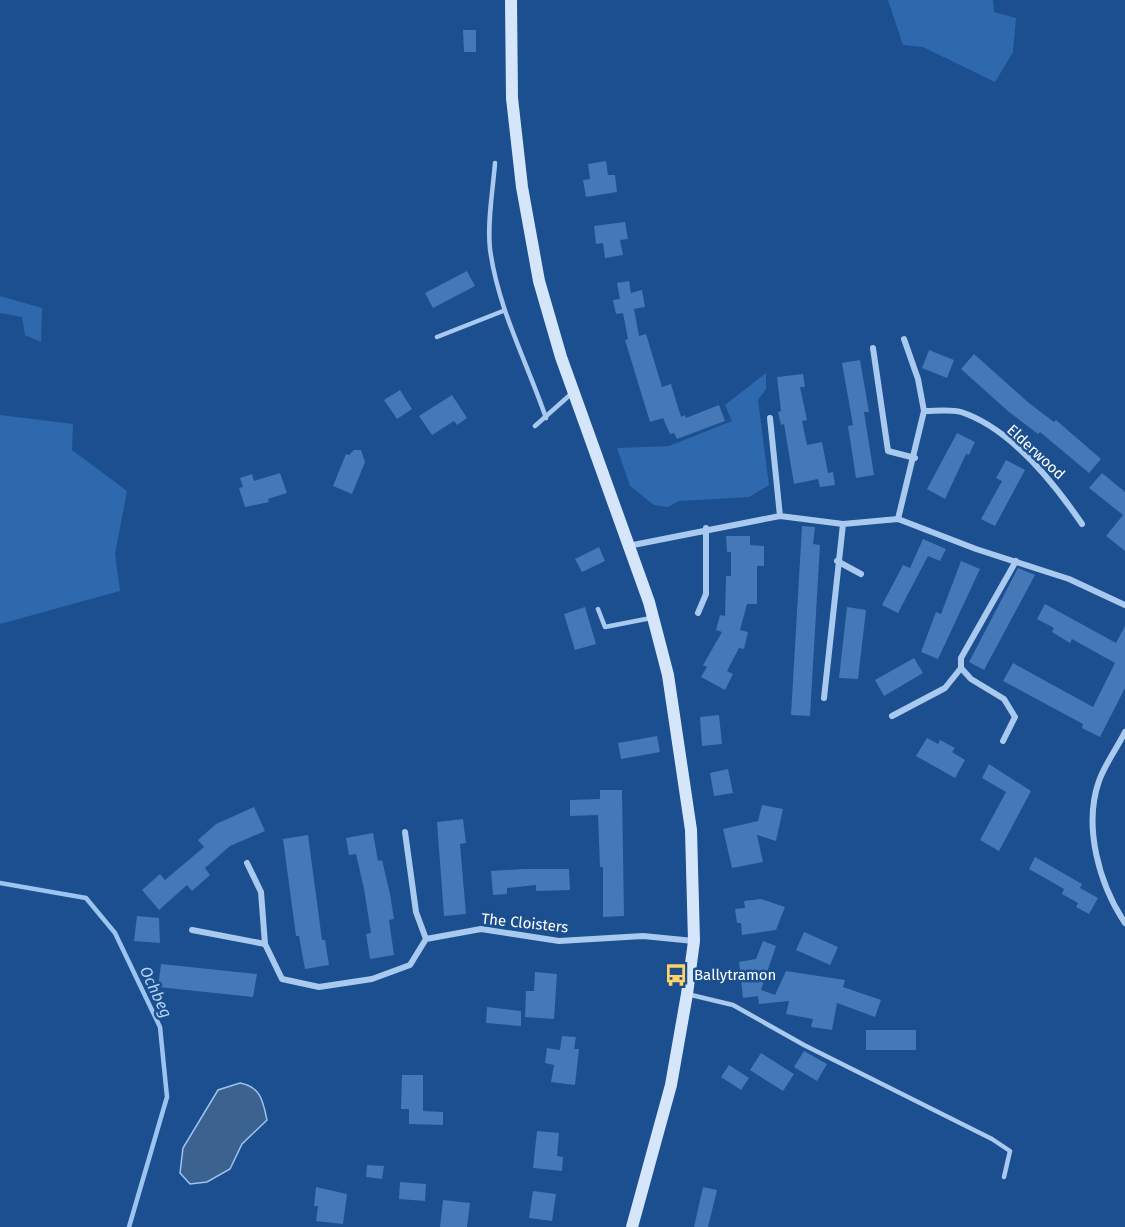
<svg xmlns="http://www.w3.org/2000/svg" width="1125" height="1227" font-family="'Fira Sans',sans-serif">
  <rect width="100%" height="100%" fill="#1b4f8f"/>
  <path fill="#2e69ad" d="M888 0H993L994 12 1016 18 1013 52 995 82 923 47 903 45Z
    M0 296 42 308 41 342 25 335 22 317 0 313Z
    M766 373V389L758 400 769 485 749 497 679 501 668 507 654 505 630 486 617 448 669 446 732 421 725 405Z
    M0 415 73 424 72 450 127 491 115 554 120 591 0 624Z"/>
  <path fill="#3c6290" stroke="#9cc4f0" stroke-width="1.5" d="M240 1083C261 1087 263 1101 267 1120L242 1144 230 1169 207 1182 190 1184 180 1173 183 1148 218 1090Z"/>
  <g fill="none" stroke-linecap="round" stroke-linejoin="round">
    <path stroke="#9cc4f0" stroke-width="4.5" d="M0 883 86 898 115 933 160 1027 167 1097 129 1227"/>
  </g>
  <path fill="#4478b7" d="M463 30H476V52H464Z
    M606 161 608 175H615L617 192 586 197 583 180 590 179 588 164Z
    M625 222 628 239 620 240 623 255 605 258 603 243 596 244 594 226Z
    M467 271 475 286 433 308 425 293Z
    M629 281 631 293 642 290 645 307 634 309 639 336 646 334 662 387 671 384 681 417 685 415 686 418 719 405 725 421 677 439 674 433 670 434 663 418 650 422 625 340 628 339 623 313 616 314 613 300 620 299 617 283Z
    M929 350 954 360 947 378 922 368Z
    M974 354 1029 403 1054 422 1056 420 1101 459 1089 473 1040 432 1038 434 1009 412 961 369Z
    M860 360 869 412H864L874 475 856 478 848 426 853 425 842 363Z
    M803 374 805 387H800L807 420 802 421 807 445 822 442 828 473 833 472 835 485 820 487 818 479 794 484 784 424 781 425 778 412 781 411 777 377Z
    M400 390 412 409 397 419 384 400Z
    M452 395 467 418 457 425 454 421 432 435 419 416Z
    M957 433 975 442 969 455 966 454 945 499 927 489Z
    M354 450H361L365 462 352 494 333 486 346 454 349 455Z
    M1006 460 1025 470 995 526 981 519 1002 481 996 478Z
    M280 473 287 493 268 499 269 502 245 507 239 488 243 487 240 478 252 474 254 481Z
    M1102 473 1125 492V551L1106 536 1123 515 1089 488Z
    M802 526 815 527 813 544 820 545 810 716 791 715Z
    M726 536H750V545L764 546V566H757V604H747L740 630 748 632 744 649 739 648 727 671 733 674 725 690 701 677 707 667 703 665 722 632 716 630 720 615 725 616 726 576H731V552H727Z
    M923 539 946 549 940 561 928 556 898 613 882 605 903 565 910 568Z
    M599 547 605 561 582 572 575 559Z
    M961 561 980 569 938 659 921 652 936 612 941 614Z
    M1018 568 1035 575 984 670 969 662Z
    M1045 604 1116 643 1125 626V688L1100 737 1082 728 1083 724 1003 681 1013 663 1093 707 1115 663 1072 639 1070 643 1052 632 1054 628 1037 619Z
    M585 607 596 644 575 650 564 614Z
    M847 607 866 610 858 679 839 678Z
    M914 658 923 673 884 696 875 680Z
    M719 715 722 744 702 746 700 717Z
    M657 736 660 752 621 759 618 743Z
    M927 738 938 744 940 740 955 748 952 752 965 760 955 778 916 756Z
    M989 764 1031 791 999 851 980 840 1006 792 982 778Z
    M728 769 733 793 714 796 710 773Z
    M600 790H622L624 916 603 917V867H600L598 815 570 816V800L600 799Z
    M762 805 783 809 776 841 757 835 763 862 732 868 723 829 758 821Z
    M254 807 265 831 230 846 205 868 210 875 192 891 187 885 159 910 142 890 160 874 165 880 204 847 198 840 216 824Z
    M463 819 466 843 460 844 466 914 444 916 437 822Z
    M373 833 378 861 382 860 390 894 394 919 389 920 394 955 370 959 366 934 371 933 364 889 356 854 349 855 346 838Z
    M308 835 322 940H325L329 965 305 969 299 936H296L283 839Z
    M1035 857 1082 884 1080 888 1098 898 1089 914 1076 907 1078 903 1062 894 1064 889 1029 869Z
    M524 869H569L570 890 536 891V885L507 888V894L493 895 491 871Z
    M761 899 785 907 776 930 742 935 741 923H737L735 909 745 908 744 901Z
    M137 916 159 918 160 943 134 941Z
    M804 932 838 947 830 965 796 950Z
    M763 941 776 946 761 990 775 995 786 971 845 980 843 987 881 1000 875 1017 837 1003 832 1030 811 1027 813 1019 786 1014 789 1001 759 1004 758 996 743 998 739 962 756 959Z
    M161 964 257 974 253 997 158 987Z
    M535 972 557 974 554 1019 525 1017 526 991H534Z
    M487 1007 521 1011V1026L486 1023Z
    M866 1030H916V1050H866Z
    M562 1036 576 1037 574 1049H579L575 1085 551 1082 554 1065 545 1063 547 1048 560 1050Z
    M804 1051 827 1064 817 1081 794 1067Z
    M761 1053 794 1074 783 1091 750 1070Z
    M729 1065 749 1078 741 1090 721 1077Z
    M402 1075H423V1111L443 1112V1125L409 1124V1109H401Z
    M537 1131 559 1133 557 1156 563 1157 562 1171 533 1168Z
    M367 1165 384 1166 382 1179 366 1177Z
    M400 1182 426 1184 425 1201 399 1199Z
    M316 1187 347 1194 343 1224 316 1221 318 1206H314Z
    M703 1187 717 1190 708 1227H694Z
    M533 1191 556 1194 552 1221 529 1218Z
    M443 1200 470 1203 467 1227H440Z"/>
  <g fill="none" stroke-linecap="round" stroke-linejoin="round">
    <path stroke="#a9c9ee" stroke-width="4.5" d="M495 163C493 190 487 222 490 249 498 309 527 362 546 418
      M437 337 503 311
      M535 426 571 394
      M598 609 605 627 651 618
      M687 994 733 1005 804 1045 992 1139 1010 1151 1004 1177"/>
    <path stroke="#a9c9ee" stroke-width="6" d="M873 348 888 451 915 458
      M924 411C935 411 951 409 961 412 1010 428 1054 483 1082 524
      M770 418 780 516
      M898 519 924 411 918 379 904 339
      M628 546 780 516 843 524 898 519 976 549 1069 579 1125 605
      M837 561 861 574
      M698 613 706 594V528
      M824 698 843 524
      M892 716 945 688 961 668
      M1125 732C1117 748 1105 764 1099 781 1083 826 1099 884 1125 923
      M1003 741 1015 717 1004 699 971 679 961 668V658L1016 561
      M405 832 416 912 426 939
      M247 863 261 892 265 944 282 979 319 987 372 979 410 965 426 939 481 929 559 941 643 936 694 941
      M192 930 265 944"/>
    <path stroke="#d6e6fa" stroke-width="12" d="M511 0 512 98 522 187 539 281 561 357 649 602 668 675 691 830 694 941 687 994 671 1085 632 1227"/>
  </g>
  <defs>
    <g id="bus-bare" transform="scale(1.8)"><path d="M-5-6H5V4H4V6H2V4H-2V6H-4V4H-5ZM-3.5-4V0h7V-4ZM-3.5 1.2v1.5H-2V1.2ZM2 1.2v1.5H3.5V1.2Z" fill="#ffd166" stroke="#1b4f8f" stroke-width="2.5" paint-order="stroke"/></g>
  </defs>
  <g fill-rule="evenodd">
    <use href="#bus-bare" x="676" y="975"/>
  </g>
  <g text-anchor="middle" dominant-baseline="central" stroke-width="5" stroke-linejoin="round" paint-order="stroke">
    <g font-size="15" fill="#fff" stroke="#1b4f8f">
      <text transform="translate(1036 452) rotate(43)">Elderwood</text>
      <text transform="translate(525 923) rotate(6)">The Cloisters</text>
    </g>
    <g font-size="15" fill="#fff" stroke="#1b4f8f" text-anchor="start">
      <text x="694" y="975">Ballytramon</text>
    </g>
    <g font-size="16" font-style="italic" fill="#b5d3f5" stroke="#1b4f8f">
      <text transform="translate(156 992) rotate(65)">Ochbeg</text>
    </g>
  </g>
</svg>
